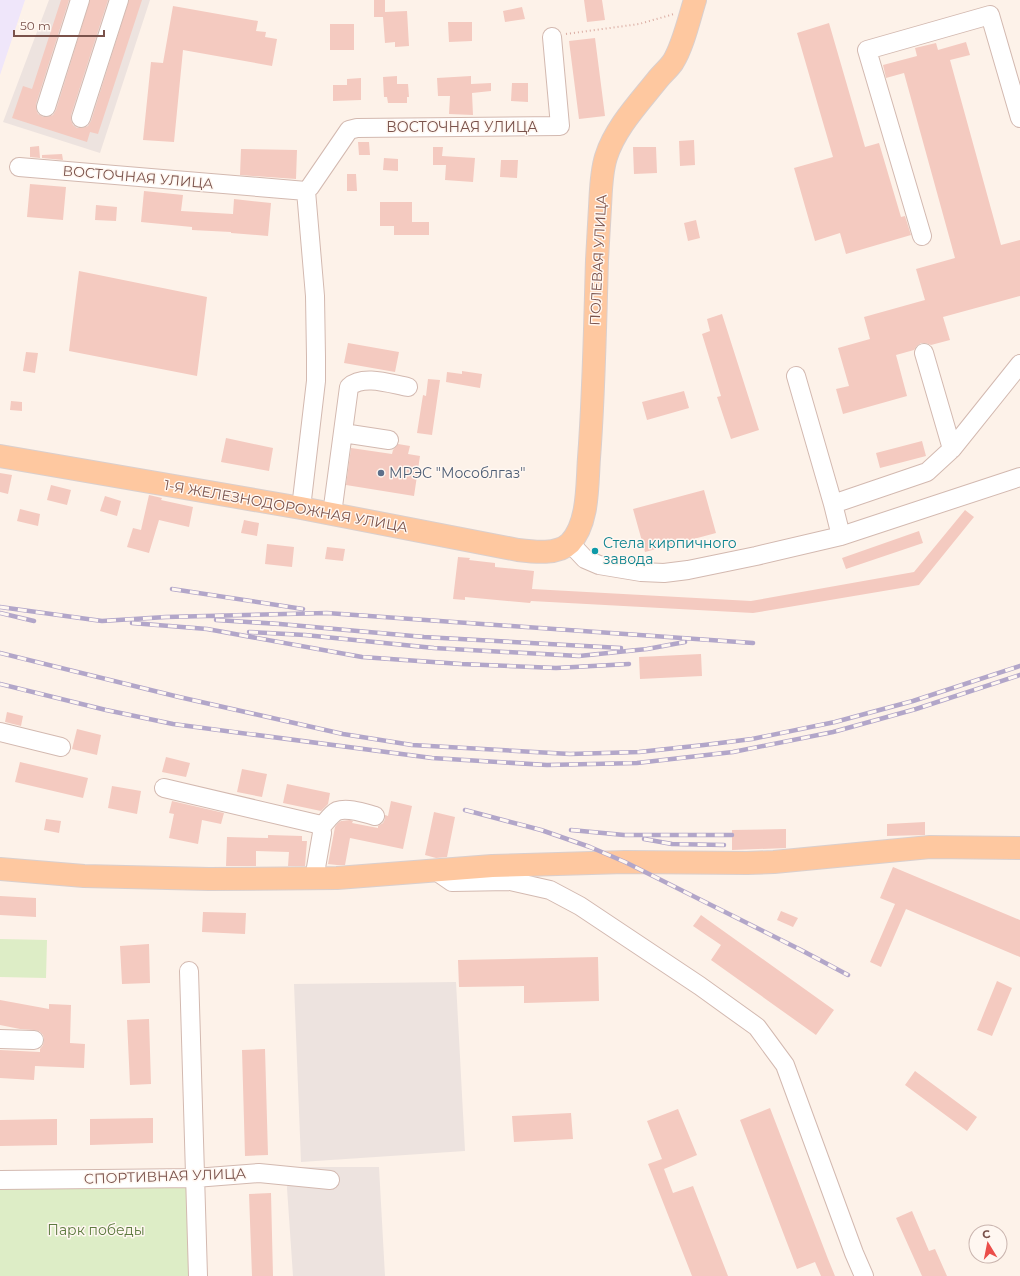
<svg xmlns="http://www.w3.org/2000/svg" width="1020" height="1276" font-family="Montserrat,sans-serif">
  <rect width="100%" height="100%" fill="#fdf2e9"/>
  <path fill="#ede3df" d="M49 0H150L100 153 3 122Z
    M456 982 465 1151 301 1162 294 984Z
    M289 1167H379L385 1276H293L287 1188Z"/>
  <path fill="#efe6fa" d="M0 0H25L0 75Z"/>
  <path fill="#ddedc6" d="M0 939 47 940 46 978 0 977Z
    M189 1185 192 1276H0V1186Z"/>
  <path fill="#f4cac0" d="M61 0H69L36 104V109L38 114 43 117H48L53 115 56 110 90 0H108L71 115V120L73 125 77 128H83L88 126 91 121 129 0H142L98 134 90 132 87 142 12 118 23 86 32 89Z
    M374 0H385V12L407 11 409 46 395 47V42L385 43 383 17H374Z
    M584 0H602L605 20 587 22Z
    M173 6 258 21 256 31 266 32 265 37 277 39 272 66 183 50 174 142 143 140 151 62 163 63Z
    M522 7 525 19 505 22 503 11Z
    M448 22H472V41L449 42Z
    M829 23 865 147 879 143 901 217 905 216 911 235 846 254 840 233 815 241 794 168 833 157 797 33Z
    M330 24H354V50H330Z
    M595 38 605 116 579 119 569 41Z
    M966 42 970 55 950 60 1001 245 1020 240V296L943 317 950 340 931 345 926 343H921L917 346 914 350 896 355 907 396 843 414 836 389 849 386 838 348 870 339 864 317 925 300 916 269 955 258 904 73 886 78 883 65 917 56 915 48 936 43 938 50Z
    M397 76V84H408L409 97H407V103H388L387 97H384L383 77Z
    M471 76V84L491 83V91L472 93 473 115 449 114 450 96H438L437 78Z
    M361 78V100L333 101V85H347V79Z
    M512 83H528V102L511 101Z
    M694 140 695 165 680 166 679 141Z
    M358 142H369L370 155H359Z
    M39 146 40 158 30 157V147Z
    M433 147H443L442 156 475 158 473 182 445 180 446 165H433Z
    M633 147H656L657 173 634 174Z
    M241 149 297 150 296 179 240 175Z
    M62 154 63 160 42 158V155Z
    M384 158 398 159V171L383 170Z
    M501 160H518L517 178 500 177Z
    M347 174H356L357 191H347Z
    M30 184 66 187 63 220 27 217Z
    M144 191 183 195 181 211 233 214 234 199 271 203 268 236 231 233V232L192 230V227L141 222Z
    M380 202H412V222H429V235H394V226H380Z
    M96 205 117 207 116 221 95 220Z
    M696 220 700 238 688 241 684 223Z
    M79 271 207 297 197 376 69 351Z
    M722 314 759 430 731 439 717 397 721 396 702 334 710 331 707 319Z
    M348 343 399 352 395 372 344 363Z
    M26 352 38 353 35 373 23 371Z
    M462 371 482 374 480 388 446 382 447 372 462 374Z
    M428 379 440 380 432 435 417 433 423 395 426 396Z
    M684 391 689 408 647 420 642 402Z
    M11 401 22 402V411L10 410Z
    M226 438 273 448 269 471 221 462Z
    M922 441 926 456 880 468 876 453Z
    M398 444 410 446 408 454 420 456 414 496 346 485 351 448 392 454 393 450Z
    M0 473 12 475 8 494 0 492Z
    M51 485 71 490 67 505 47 500Z
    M704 490 716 533 645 552 633 509Z
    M149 495 162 498 161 500 193 507 189 527 159 520 149 553 127 547 133 528 141 530Z
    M105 496 121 501 117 516 100 511Z
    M20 509 40 514 38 526 17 521Z
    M965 510 974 517 919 585 753 613 531 601 530 603 465 597V600L453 599 458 557 470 558 469 560 495 563V567L534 571 532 589 751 601 914 572Z
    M244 520 259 523 257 536 241 533Z
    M919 531 923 543 846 569 842 558Z
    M267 544 294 547 292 567 265 564Z
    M327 547 345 549 343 561 325 559Z
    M701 654 702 676 640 679 639 657Z
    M7 712 23 716 21 726 5 722Z
    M77 729 101 735 97 755 72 749Z
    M166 757 190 763 186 777 162 772Z
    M20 762 88 778 83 798 15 782Z
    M242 769 267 774 262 797 237 792Z
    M287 784 330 793 328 804 321 811 283 803Z
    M112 786 141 791 137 814 108 808Z
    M172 801 224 813 221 824 202 820 198 844 169 838 174 814 169 813Z
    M391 801 412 806 403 849 350 838 345 865H337L328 864 335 827 338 823 341 821 350 820 353 821 352 823 378 828V826L383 823 385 819V815L388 816Z
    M434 812 455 817 447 857 436 858 425 855Z
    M46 819 61 821 59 833 44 830Z
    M925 822V835L887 836V824Z
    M786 829V848L732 850V830Z
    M268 835 302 836V841H307L305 866H288L289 852 256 851V866H226L227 837 268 838Z
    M893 867 1020 920V957L906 909 881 967 870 962 895 904 880 898Z
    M0 896 36 898V917L0 915Z
    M781 911 798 918 793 927 777 920Z
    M203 912 246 913 245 934 202 932Z
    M701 915 834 1010 816 1035 711 960 721 945 693 926Z
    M149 944 150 983 122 984 120 946Z
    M598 957 599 1001 524 1003V986L459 987 458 960Z
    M997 981 1012 988 992 1036 977 1030Z
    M0 1000 49 1009V1004L71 1005 70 1043 85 1044 84 1068 35 1066 34 1080 0 1078V1050L40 1052V1049L43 1045 44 1040 43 1035 39 1031 34 1030 20 1029 0 1025Z
    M149 1019 151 1084 130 1085 127 1020Z
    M265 1049 268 1155 245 1156 242 1050Z
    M915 1071 977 1117 967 1131 905 1085Z
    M770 1108 828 1259 835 1276H821L815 1262 797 1269 740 1120Z
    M678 1109 697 1155 664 1169 673 1193 693 1186 728 1276H692L648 1164 662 1159 647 1121Z
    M571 1113 573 1139 514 1142 512 1116Z
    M153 1118V1143L90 1145V1119Z
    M57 1119V1145L0 1146V1120Z
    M271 1193 273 1276H252L249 1194Z
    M912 1211 929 1251 935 1249 947 1276H922L896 1218Z"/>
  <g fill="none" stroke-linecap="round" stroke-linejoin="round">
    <g stroke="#d3b9b0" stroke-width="20">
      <path id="minor" d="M46 107 80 0
        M81 118 119 0
        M19 167 306 191 310 187 349 130 357 128 560 126 552 37
        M922 236 867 50 990 15 1020 118
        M924 353 952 449
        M796 376 833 504
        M343 433 389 440
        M301 508 316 381V357L315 296 306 191
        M332 514 349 387C363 374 391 384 408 387
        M841 536 833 504 927 472 952 449 1020 364
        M570 543 585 559 599 565 641 572 664 573 688 570 756 556 841 536 1020 477
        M0 732 61 747
        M164 788 317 824 321 827 322 833 314 879
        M321 827C326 822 331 814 337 811 348 807 364 813 375 816
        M436 871 452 882 510 881 550 890 580 906 700 986 757 1027 785 1065 854 1253 864 1276
        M189 971 198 1276
        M0 1039 34 1040
        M0 1180 195 1178 259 1173 330 1180"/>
    </g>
    <g stroke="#dacfcd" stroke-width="24">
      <path id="major" d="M0 456 301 508 518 550C534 552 558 555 570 543 589 523 587 484 589 458 594 393 595 326 597 260 598 242 599 225 600 207 601 190 601 173 606 157 615 128 639 103 658 79 663 73 669 68 673 62 683 46 689 19 695 0
        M0 869 84 876 209 879 337 878 492 866 625 862 747 863 774 862 930 847 1020 848"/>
    </g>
    <path stroke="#daaca2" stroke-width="2" stroke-dasharray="1 3" stroke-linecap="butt" d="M566 34 639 24 674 14"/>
    <use href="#minor" stroke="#fff" stroke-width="18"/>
    <use href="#major" stroke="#fec8a0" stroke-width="22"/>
    <g stroke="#b2a6c9" stroke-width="4.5">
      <path id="rail" d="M172 589 303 609
        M0 607 102 621 166 617 327 613 753 643
        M0 613 34 621
        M216 620 280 624 424 637 621 648
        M132 623 207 629 362 657 461 664 556 668 629 664
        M249 632 305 635 434 648 579 656 647 649 685 642
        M0 653 179 697 343 734 412 745 570 754 639 752 704 745 752 739 835 722 913 701 1020 666
        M0 684 106 710 173 724 432 758 547 765 637 763 733 752 833 732 916 709 1020 675
        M465 810 541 830 590 847 625 862 801 950 848 975
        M571 830 624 835H732
        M644 839 672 844 724 845"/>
    </g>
    <use href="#rail" stroke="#fff7f1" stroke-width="3" stroke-dasharray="9" stroke-linecap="butt"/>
  </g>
  <circle fill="#5c6f8a" stroke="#fff7f1" stroke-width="1.5" cx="381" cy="473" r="4"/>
  <circle fill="#0f9aa8" stroke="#fff7f1" stroke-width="1.5" cx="595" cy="551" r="4"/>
  <g text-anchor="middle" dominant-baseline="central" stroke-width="3" stroke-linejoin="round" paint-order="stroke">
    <g font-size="14" fill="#7a524b" stroke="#fff7f1">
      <text x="462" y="127">ВОСТОЧНАЯ УЛИЦА</text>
      <text transform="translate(138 177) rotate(5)">ВОСТОЧНАЯ УЛИЦА</text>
      <text transform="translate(598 260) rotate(-87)">ПОЛЕВАЯ УЛИЦА</text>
      <text transform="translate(286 506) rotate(10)">1-Я ЖЕЛЕЗНОДОРОЖНАЯ УЛИЦА</text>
      <text transform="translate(165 1176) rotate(-2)">СПОРТИВНАЯ УЛИЦА</text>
    </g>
    <g font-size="14" fill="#4e5e75" stroke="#fff7f1" text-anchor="start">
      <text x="389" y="473">МРЭС "Мособлгаз"</text>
    </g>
    <g font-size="14" fill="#0d838f" stroke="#fff7f1" text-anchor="start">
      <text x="603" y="543">Стела кирпичного<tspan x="603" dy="16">завода</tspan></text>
    </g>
    <g font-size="14" fill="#5d7a3f" stroke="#fff7f1">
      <text x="96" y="1230">Парк победы</text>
    </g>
  </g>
  <g transform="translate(988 1244) rotate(350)"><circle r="19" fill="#fff7f1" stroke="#cab5af"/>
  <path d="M0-3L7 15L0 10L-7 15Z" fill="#eb4e4a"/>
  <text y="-6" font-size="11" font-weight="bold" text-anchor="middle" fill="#7a524b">С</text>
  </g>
  <path d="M14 30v6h90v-6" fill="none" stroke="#7a524b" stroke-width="2"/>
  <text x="20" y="30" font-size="12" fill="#7a524b" stroke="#fff7f1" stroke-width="3" paint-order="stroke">50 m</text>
</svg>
